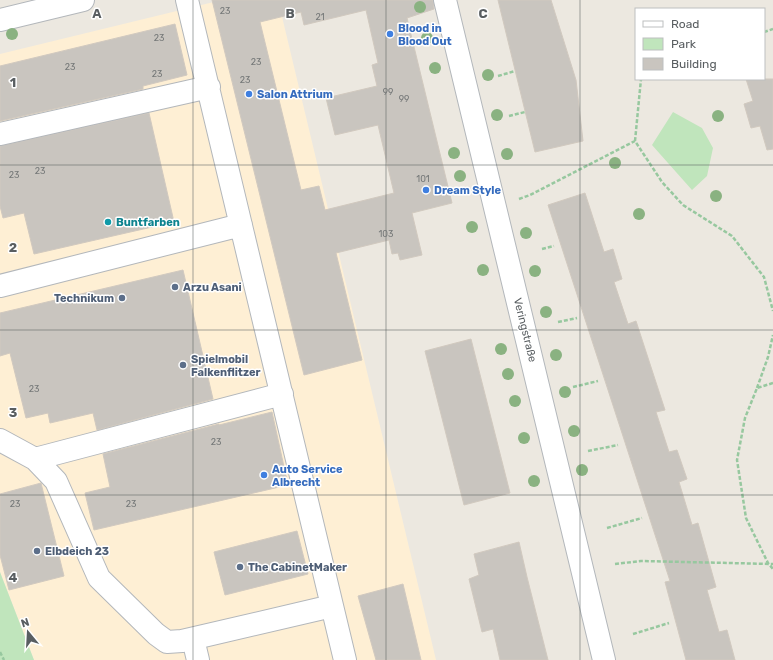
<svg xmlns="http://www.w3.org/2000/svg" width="773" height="660" font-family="Rubik,sans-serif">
  <rect width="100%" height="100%" fill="#ece8e0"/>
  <path fill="#feefd4" d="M222 0H278L436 660H34L0 572V54Z"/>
  <path fill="#c0e5bc" d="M673 112 702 128 713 148 707 176 692 190 652 145Z
    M0 572 34 660H0Z"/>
  <path fill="#c9c5bf" stroke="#d1c9bf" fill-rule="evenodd" d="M212 0H433L434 9 407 18 452 203 412 213 422 255 400 260 398 253 392 254 389 240 336 253 362 360 304 375ZM366 10 378 63 372 65 377 86 326 98 335 135 378 125 394 193 325 210 319 186 301 190 260 22 301 12 304 25Z
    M498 0H551L576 80 583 141 535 152Z
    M175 24 187 75 143 86V89L0 121V66Z
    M746 79H773V149L767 150 760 126 751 128 744 104 753 101Z
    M149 113 174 222 34 254 24 213 3 218 0 206V146Z
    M585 193 604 252 613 249 622 279 614 282 628 324 636 321 665 410 656 412 669 452 677 450 687 479 679 482 692 525 698 523 716 587 707 590 719 632 727 630 735 660H686L665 582 670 581 548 205Z
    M183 270 213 399 97 430 93 413 50 423 48 413 26 418 10 353 0 356V313Z
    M471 339 510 493 464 505 425 351Z
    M272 412 288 485 94 530 85 493 110 487 103 454 219 424V425Z
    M41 483 64 576 9 590 0 555V494Z
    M297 531 308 574 225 595 214 552Z
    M519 542 527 577 548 660H500L493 629 482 632 469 579 479 575 474 554Z
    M403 584 421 660H376L358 596Z"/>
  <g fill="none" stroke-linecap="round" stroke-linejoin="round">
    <g stroke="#b3b7bb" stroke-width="24">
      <path id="minor" d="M187 0 345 660
        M445 0 604 660
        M0 20 83 0
        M0 134 209 87
        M0 286 241 225
        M0 440 35 459 56 481 99 578 156 634 167 642 182 641 332 606
        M35 459 282 394
        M193 639 198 660"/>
    </g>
    <path stroke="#97c89f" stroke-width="2.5" stroke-dasharray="4 2" stroke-linecap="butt" d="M764 32 773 29
      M498 76 515 71
      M509 116 525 112
      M635 141 641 79
      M519 199 530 195 635 141 662 182 683 205 732 236 764 277 773 311
      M542 249 554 246
      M558 322 577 318
      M773 383 757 388 745 418 737 460 746 518 768 563 773 569
      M573 387 598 381
      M757 388 768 357 773 335
      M588 451 618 445
      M607 528 642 518
      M615 564 641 561 773 564
      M633 634 669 623
      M0 652 4 660"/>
    <use href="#minor" stroke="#fff" stroke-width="22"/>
  </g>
  <g fill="#8ab281">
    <circle cx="420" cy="7" r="6"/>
    <circle cx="12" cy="34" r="6"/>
    <circle cx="427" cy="38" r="6"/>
    <circle cx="435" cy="68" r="6"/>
    <circle cx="488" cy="75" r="6"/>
    <circle cx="497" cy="115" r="6"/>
    <circle cx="718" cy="116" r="6"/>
    <circle cx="454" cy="153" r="6"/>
    <circle cx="507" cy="154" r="6"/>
    <circle cx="615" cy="163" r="6"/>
    <circle cx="460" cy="176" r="6"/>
    <circle cx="716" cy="196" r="6"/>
    <circle cx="639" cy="214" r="6"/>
    <circle cx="472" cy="227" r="6"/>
    <circle cx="526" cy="233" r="6"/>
    <circle cx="483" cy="270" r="6"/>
    <circle cx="535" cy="271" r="6"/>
    <circle cx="546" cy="312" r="6"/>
    <circle cx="501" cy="349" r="6"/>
    <circle cx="556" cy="355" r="6"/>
    <circle cx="508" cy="374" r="6"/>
    <circle cx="565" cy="392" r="6"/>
    <circle cx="515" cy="401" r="6"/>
    <circle cx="574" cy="431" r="6"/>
    <circle cx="524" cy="438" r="6"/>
    <circle cx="582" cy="470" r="6"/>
    <circle cx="534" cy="481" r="6"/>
  </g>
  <path fill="none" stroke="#595e61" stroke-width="1" stroke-opacity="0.55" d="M193 0V660M386 0V660M580 0V660M0 165H773M0 330H773M0 495H773"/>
  <g fill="#3f7fe0" stroke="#fff" stroke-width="1.5">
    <circle cx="390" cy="34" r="4"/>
    <circle cx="249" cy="94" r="4"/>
    <circle cx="426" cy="190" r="4"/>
    <circle cx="264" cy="475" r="4"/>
  </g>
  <circle fill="#0f9aa8" stroke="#fff" stroke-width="1.5" cx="108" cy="222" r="4"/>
  <g fill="#5c6f8a" stroke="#fff" stroke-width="1.5">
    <circle cx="175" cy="287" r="4"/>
    <circle cx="122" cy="298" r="4"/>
    <circle cx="183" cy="365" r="4"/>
    <circle cx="37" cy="551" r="4"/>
    <circle cx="240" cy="567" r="4"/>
  </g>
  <g text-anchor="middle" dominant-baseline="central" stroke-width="3" stroke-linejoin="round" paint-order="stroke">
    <g font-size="9" fill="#757878">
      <text x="225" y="11">23</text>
      <text x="320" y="17">21</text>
      <text x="159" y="38">23</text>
      <text x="256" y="62">23</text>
      <text x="70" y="67">23</text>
      <text x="157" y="74">23</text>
      <text x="245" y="80">23</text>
      <text x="388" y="92">99</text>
      <text x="404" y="99">99</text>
      <text x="40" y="171">23</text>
      <text x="14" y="175">23</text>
      <text x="423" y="179">101</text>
      <text x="386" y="234">103</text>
      <text x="34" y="389">23</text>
      <text x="216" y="442">23</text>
      <text x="15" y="504">23</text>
      <text x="131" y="504">23</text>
    </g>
    <g font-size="11" font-weight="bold" fill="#366cbe" stroke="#fff" text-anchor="start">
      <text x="398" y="28">Blood in<tspan x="398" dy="13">Blood Out</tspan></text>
      <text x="257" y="94">Salon Attrium</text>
      <text x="434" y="190">Dream Style</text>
      <text x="272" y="469">Auto Service<tspan x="272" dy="13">Albrecht</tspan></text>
    </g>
    <g font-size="11" font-weight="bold" fill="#0d838f" stroke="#fff" text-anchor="start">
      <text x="116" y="222">Buntfarben</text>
    </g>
    <g font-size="11" font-weight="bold" fill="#4e5e75" stroke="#fff" text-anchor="start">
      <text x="183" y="287">Arzu Asani</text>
      <text x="114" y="298" text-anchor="end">Technikum</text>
      <text x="191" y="359">Spielmobil<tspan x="191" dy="13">Falkenflitzer</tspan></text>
      <text x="45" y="551">Elbdeich 23</text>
      <text x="248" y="567">The CabinetMaker</text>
    </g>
    <g font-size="11" fill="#595e61" stroke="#fff">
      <text transform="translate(525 330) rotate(76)">Veringstraße</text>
    </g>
  </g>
  <g font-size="13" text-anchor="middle" font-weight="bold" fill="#595e61" stroke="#fff" stroke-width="3" stroke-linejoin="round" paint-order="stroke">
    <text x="97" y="18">A</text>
    <text x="290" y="18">B</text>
    <text x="483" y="18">C</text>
    <text x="13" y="87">1</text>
    <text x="13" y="252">2</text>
    <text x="13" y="417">3</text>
    <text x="13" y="582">4</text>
  </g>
  <rect x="635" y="8" width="130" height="72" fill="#ffffff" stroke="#bdbfc0"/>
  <rect x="643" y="21" width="20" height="6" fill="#ffffff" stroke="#bdbfc0"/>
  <text x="671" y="28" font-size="12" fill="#595e61">Road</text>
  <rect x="643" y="38" width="20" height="12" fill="#c0e5bc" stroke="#bdbfc0"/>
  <text x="671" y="48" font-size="12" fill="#595e61">Park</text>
  <rect x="643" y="58" width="20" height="12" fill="#c9c5bf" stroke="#bdbfc0"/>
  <text x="671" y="68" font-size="12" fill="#595e61">Building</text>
  <g transform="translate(28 632) rotate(342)" stroke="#ffffff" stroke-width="3" paint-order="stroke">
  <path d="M0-3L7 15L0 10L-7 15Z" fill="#595e61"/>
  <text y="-6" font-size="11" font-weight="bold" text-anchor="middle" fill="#595e61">N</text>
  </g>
</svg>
